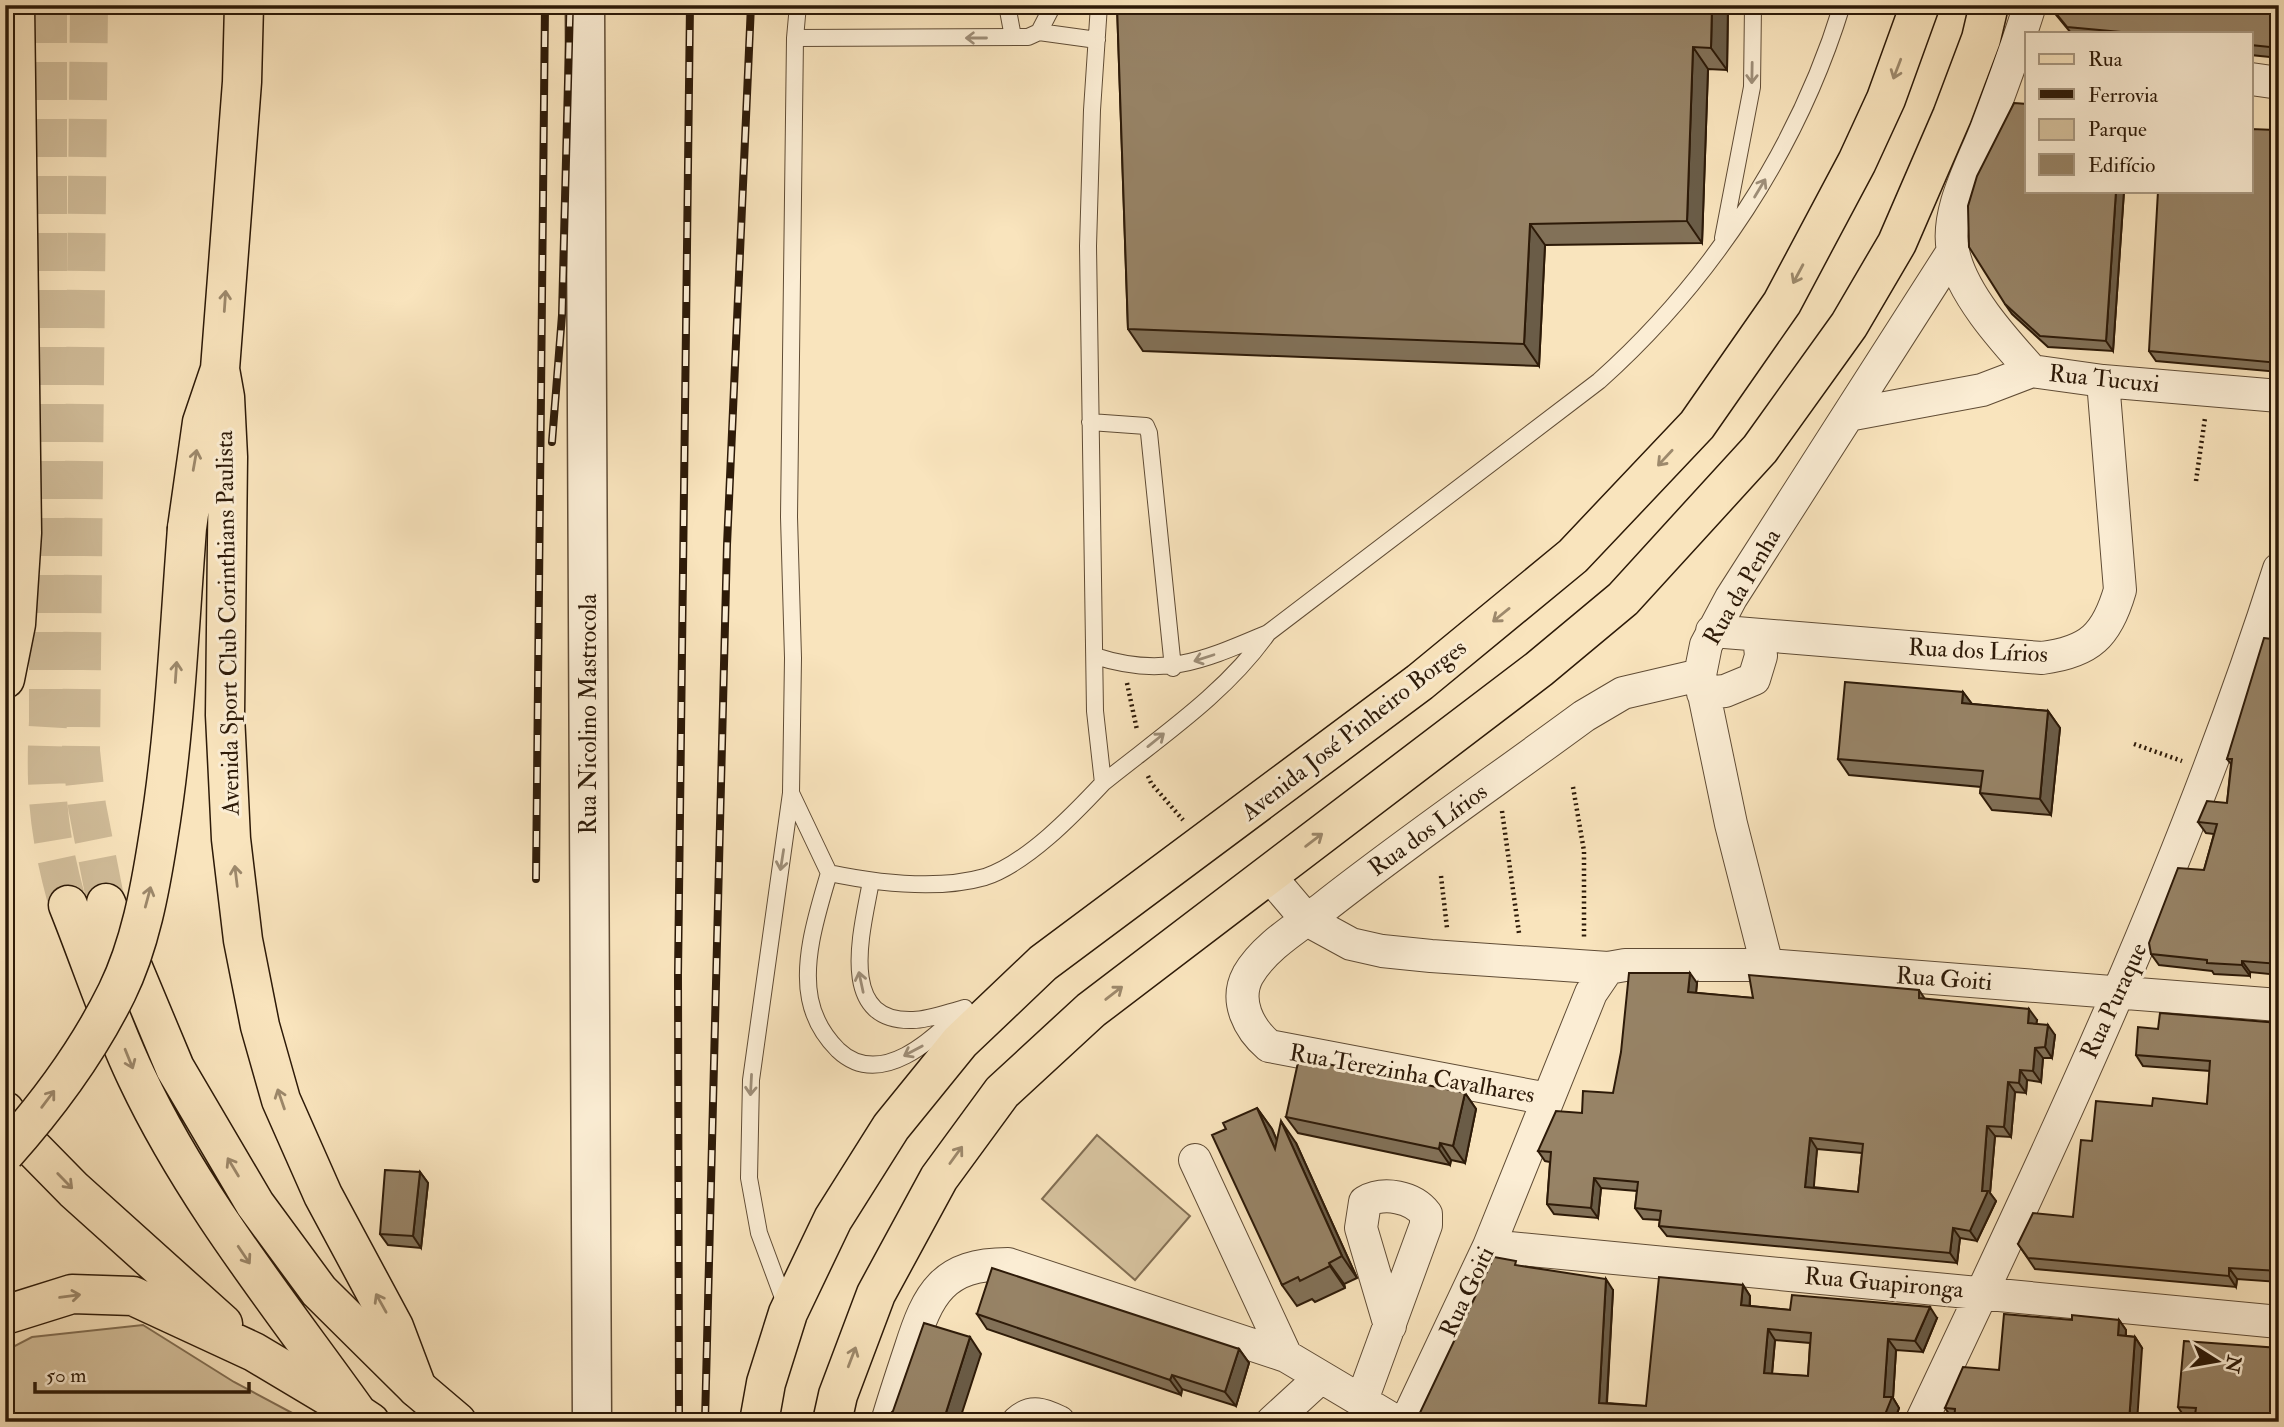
<svg xmlns="http://www.w3.org/2000/svg" width="2284" height="1427" font-family="'IM FELL Double Pica',serif">
  <rect width="100%" height="100%" fill="#f9e4bd"/>
  <filter id="stains"><feTurbulence type="fractalNoise" baseFrequency=".00286" numOctaves="4"/><feColorMatrix values="0 0 0 0 .2 0 0 0 0 .09 0 0 0 0 .02 0 0 0 .5 -.17"/></filter>
  <radialGradient id="worn" r=".72"><stop offset=".6" stop-color="#630" stop-opacity="0"/><stop offset="1" stop-color="#630" stop-opacity=".3"/></radialGradient>
  <path fill="#d6c29e" stroke="#826e53" stroke-width="2" d="M1097 1135 1190 1216 1135 1280 1042 1199Z
    M143 1325 234 1382 309 1422H5V1351L32 1337Z"/>
  <g fill="none" stroke-linecap="round" stroke-linejoin="round">
    <path stroke="#d0bc99" stroke-width="38" stroke-dasharray="38 19" stroke-linecap="butt" d="M48 5V722C44 791 49 838 68 905
      M89 5 81 751 87 806 106 903"/>
    <g stroke="#604c35" stroke-width="18">
      <path id="service" d="M798 5 795 38 789 517 793 658 791 793 829 873C877 883 936 891 985 877 1027 863 1073 815 1103 783L1095 711 1088 246 1092 110 1099 5
        M1007 5 1013 37
        M1039 32 1097 40
        M795 38 1028 37 1039 32 1053 5
        M1723 238 1752 87 1753 5
        M1090 422 1146 426 1149 433 1173 668
        M1095 656C1165 679 1204 660 1268 633L1599 381C1711 281 1798 149 1842 5
        M1103 783C1160 737 1225 694 1268 633
        M829 873C818 911 802 959 810 999 814 1019 824 1036 838 1050 880 1090 934 1039 964 1008
        M871 881C863 927 835 1023 913 1020 929 1020 949 1012 965 1008
        M786 1306 759 1233 749 1178 751 1080 791 793"/>
    </g>
    <g stroke="#604c35" stroke-width="34">
      <path id="minor" d="M2030 5C2017 47 2002 87 1987 127 1973 164 1945 211 1953 251 1961 293 2004 340 2032 371L2103 381 2279 396
        M2251 79 2279 83
        M1848 415 1982 390 2032 371
        M1712 631 2042 658C2090 652 2107 635 2120 590L2103 381
        M1703 693 1725 691 1754 679 1761 656 1759 636
        M1268 874 1307 920 1351 944 1382 951 1431 956 1608 968
        M1767 965 1731 824 1700 675 1706 645 1731 598 1953 251
        M1548 1099 1269 1046C1249 1029 1234 1001 1248 975 1264 947 1298 927 1323 908 1408 841 1497 780 1584 716L1623 693 1700 675
        M1195 1160 1286 1356
        M1489 1246 2279 1322
        M1362 1400 1426 1225V1214C1413 1197 1384 1191 1365 1202L1361 1228 1390 1326
        M887 1422C894 1398 902 1374 910 1350 928 1293 943 1264 1008 1264L1286 1356 1397 1422
        M1018 1422C1032 1409 1044 1415 1059 1422
        M1272 1422 1320 1378
        M1406 1422 1489 1246 1591 993 1608 968 1625 965H1767L2279 1005
        M1921 1422C2053 1143 2185 864 2279 569"/>
    </g>
    <g stroke="#604c35" stroke-width="41">
      <path id="tertiary" d="M585 5 592 1422"/>
    </g>
    <g stroke="#2d1a08" stroke-width="41">
      <path id="primary" d="M220 369 225 397 228 457 225 715 231 839 243 940 260 1026 281 1100 323 1195 394 1327 417 1388
        M187 528 202 422 220 369 242 82 244 5
        M5 679 16 624 22 533 15 5
        M5 1111 18 1133 74 1190 223 1324
        M5 1315 72 1294 133 1296 254 1352 358 1414
        M759 1422 766 1383 788 1313 833 1219 891 1127 960 1042 1043 963 1420 682 1573 556 1697 425 1782 303 1857 162 1886 99 1920 5
        M832 1422 838 1395 876 1294 939 1178 1002 1092 1091 1010 1539 669 1623 599 1760 449 1849 325 1897 243 1952 116 1981 39 1989 5"/>
    </g>
    <g stroke="#2d1a08" stroke-width="41">
      <path id="trunk" d="M106 903 175 1068 255 1204 319 1291 417 1388 457 1422
        M68 905C91 962 110 1022 137 1078 194 1199 281 1306 358 1414L370 1422"/>
    </g>
    <path stroke="#2d1a08" stroke-width="4.5" stroke-dasharray="2 3.5" stroke-linecap="butt" d="M2196 481 2205 418
      M1127 683 1137 730
      M2134 744 2182 761
      M1148 776 1151 783 1183 820
      M1573 787 1584 851V937
      M1502 811 1519 933
      M1441 876 1447 928"/>
    <use href="#service" stroke="#fbedd4" stroke-width="16"/>
    <use href="#minor" stroke="#fbedd4" stroke-width="32"/>
    <use href="#tertiary" stroke="#fbedd4" stroke-width="38"/>
    <use href="#primary" stroke="#f9e4bd" stroke-width="38"/>
    <use href="#trunk" stroke="#f9e4bd" stroke-width="38"/>
    <g stroke="#2d1a08" stroke-width="8">
      <path id="rail" d="M552 442 562 315 570 5
        M536 879 545 5
        M679 1422 678 975 690 5
        M705 1422 727 545 751 5"/>
    </g>
    <use href="#rail" stroke="#fbedd4" stroke-width="5" stroke-dasharray="16" stroke-linecap="butt"/>
    <g stroke="#2d1a08" stroke-width="41" stroke-linecap="butt">
      <path id="primary-bridge" d="M5 1153C48 1105 89 1049 117 992 140 945 150 890 158 839 175 736 179 632 187 528"/>
    </g>
    <use href="#primary-bridge" stroke="#f9e4bd" stroke-width="38"/>
  </g>
  <path fill="#827158" stroke="#2d1a08" stroke-width="2" fill-rule="evenodd" d="M1117 5H1728L1727 70 1708 69 1702 243 1545 245 1539 366 1143 351 1128 329Z
    M2048 5H2279V58L2251 55V33H2071Z
    M2279 108V372L2156 361 2149 351 2276 130Z
    M2027 191H2124L2113 351 2048 347 2012 314 2005 304Z
    M2279 640V975L2250 972V976L2214 974 2212 971 2159 965 2151 954 2204 870 2214 834 2206 833 2198 822 2227 803 2231 764 2227 759Z
    M1963 692 1972 704 2048 711 2060 728 2051 815 1992 810 1980 793 1981 787 1849 775 1838 759Z
    M1697 983 1696 993 1753 998 1919 990 1925 999 2037 1020 2036 1024 2055 1035 2052 1058H2043L2041 1082 2027 1080 2026 1093 2015 1092 2011 1137 1995 1136 1990 1193 1996 1201 1977 1241 1960 1238 1957 1263 1667 1236 1659 1226 1660 1220 1643 1219 1635 1208 1637 1191 1601 1188 1598 1218 1554 1214 1547 1204 1550 1162 1545 1161 1538 1151 1582 1113 1613 1093ZM1817 1149 1862 1153 1858 1192 1813 1187Z
    M2279 1023V1282L2237 1279 2236 1287 2035 1269 2018 1244 2073 1217 2092 1141 2152 1106 2207 1104 2210 1071 2143 1066 2136 1055 2158 1029Z
    M1465 1093 1476 1109 1465 1163 1451 1160 1450 1165 1298 1133 1286 1117Z
    M1257 1108 1272 1129 1277 1141 1296 1143 1357 1278 1344 1284 1345 1288 1315 1302 1312 1299 1297 1306 1282 1285 1226 1129Z
    M420 1172 428 1183 421 1248 388 1245 380 1234Z
    M1519 1266 1613 1290 1607 1403 1646 1406 1743 1285 1750 1296V1306L1790 1310 1937 1318 1923 1352 1896 1350 1893 1398 1899 1408 1894 1422H1419L1417 1419ZM1775 1340 1810 1343 1808 1376 1772 1374Z
    M977 1314 1239 1349 1249 1363 1236 1406 1182 1389 1181 1395 987 1329Z
    M2072 1320H2119L2126 1330V1336L2135 1337 2142 1348 1954 1419 1952 1418 1945 1408Z
    M2279 1348 2195 1418H2185L2178 1407Z"/>
  <path fill="#6a5c47" stroke="#2d1a08" stroke-width="2" d="M1712 5H1728L1727 70 1711 48Z
    M1693 47 1708 69 1702 243 1687 221Z
    M2116 191H2124L2113 351 2106 341Z
    M1530 224 1545 245 1539 366 1524 344Z
    M1963 692 1975 708 1962 703Z
    M2048 711 2060 728 2051 815 2040 799Z
    M2242 961 2250 972V976L2242 965Z
    M1690 973 1697 983 1695 1002 1688 992Z
    M2029 1009 2037 1020 2035 1033 2028 1023Z
    M2048 1025 2055 1035 2052 1058 2045 1047Z
    M2035 1048 2043 1058 2041 1082 2033 1071Z
    M2020 1070 2027 1080 2026 1093 2019 1083Z
    M2008 1082 2015 1092 2011 1137 2004 1127Z
    M1465 1093 1476 1109 1465 1163 1453 1146Z
    M1257 1108 1272 1129 1290 1171 1275 1149Z
    M1281 1121 1296 1143 1357 1278 1342 1256Z
    M1987 1126 1995 1136 1990 1193 1996 1201 1977 1241 1970 1231 1982 1191Z
    M1810 1138 1817 1149 1813 1197 1805 1187Z
    M1440 1143 1451 1160 1450 1165 1439 1149Z
    M420 1172 428 1183 421 1248 413 1236Z
    M1594 1178 1601 1188 1598 1218 1591 1208Z
    M1953 1228 1960 1238 1957 1263 1950 1253Z
    M1329 1263 1344 1284 1345 1288 1330 1266Z
    M2229 1268 2237 1279 2236 1287 2229 1276Z
    M1606 1279 1613 1290 1606 1413 1599 1403Z
    M1743 1285 1750 1296 1749 1316 1741 1305Z
    M1930 1307 1937 1318 1923 1352 1915 1341Z
    M2119 1320 2126 1330 2125 1346 2118 1335Z
    M1768 1329 1775 1340 1771 1384 1764 1373Z
    M970 1337 981 1354 959 1422H943Z
    M2135 1337 2142 1348 2137 1422H2129Z
    M1888 1339 1896 1350 1893 1398 1899 1408 1894 1422H1882Z
    M1239 1349 1249 1363 1236 1406 1225 1392Z
    M1172 1375 1182 1389 1181 1395 1170 1380Z"/>
  <path fill="#978366" stroke="#2d1a08" stroke-width="2" fill-rule="evenodd" d="M1117 5H1712L1711 48 1693 47 1687 221 1530 224 1524 344 1128 329Z
    M2049 5H2279V48L2251 45V33H2132L2067 27Z
    M2014 103 2027 104V191H2116L2106 341 2040 336 2005 304 1969 247 1968 206 1977 176Z
    M2278 108H2279V363L2149 351 2158 191H2251V129L2276 130Z
    M2264 638 2279 640V964L2242 961V965L2207 963V960L2151 954 2149 943 2178 868 2204 870 2217 824 2198 822 2207 801 2227 803 2232 759H2227Z
    M1845 682 1963 692 1962 703 2048 711 2040 799 1980 793 1983 771 1838 759Z
    M1629 973H1690L1688 992 1753 998 1749 975 1919 990V998L2029 1009 2028 1023 2048 1025 2045 1047 2035 1048 2033 1071 2020 1070 2019 1083 2008 1082 2004 1127 1987 1126 1982 1191H1988L1970 1231 1953 1228 1950 1253 1659 1226 1661 1211 1635 1208 1638 1182 1594 1178 1591 1208 1547 1204 1551 1152 1538 1151 1556 1111 1582 1113 1583 1091 1613 1093 1621 1052ZM1810 1138 1863 1144 1858 1192 1805 1187Z
    M2160 1013 2279 1023V1271L2229 1268V1276L2028 1258 2018 1244 2033 1213 2073 1217 2081 1140 2092 1141 2096 1101 2152 1106 2153 1098 2207 1104 2210 1061 2136 1055 2138 1027 2158 1029Z
    M1299 1058 1465 1093 1453 1146 1440 1143 1439 1149 1286 1117Z
    M1257 1108 1275 1149 1281 1121 1342 1256 1329 1263 1330 1266 1300 1281 1298 1277 1282 1285 1212 1135 1226 1129 1223 1123Z
    M385 1170 420 1172 413 1236 380 1234Z
    M1494 1257 1516 1261 1515 1265 1606 1279 1599 1403 1646 1406 1659 1277 1743 1285 1741 1305 1790 1310 1792 1295 1930 1307 1915 1341 1888 1339 1884 1397H1892L1882 1422H1433L1417 1419ZM1768 1329 1811 1333 1808 1376 1764 1373Z
    M992 1268 1239 1349 1225 1392 1172 1375 1170 1380 977 1314Z
    M2004 1314 2072 1320V1315L2119 1320 2118 1335 2135 1337 2129 1422H1954L1955 1409 1945 1408 1963 1367 1999 1370Z
    M924 1323 970 1337 943 1422H882L893 1411Z
    M2184 1341 2279 1348V1422H2194L2196 1408 2178 1407Z"/>
  <defs><path id="oneway-shaft" d="M-6 0H5M1.5-3L5.5 0L1.5 3" fill="none" stroke-width="1.6" stroke-linecap="round" stroke-linejoin="round" transform="scale(1.75)"/></defs>
  <g stroke="#9e8e78">
    <use href="#oneway-shaft" transform="translate(976 38) rotate(180)"/>
    <use href="#oneway-shaft" transform="translate(1752 73) rotate(91)"/>
    <use href="#oneway-shaft" transform="translate(1760 188) rotate(-59)"/>
    <use href="#oneway-shaft" transform="translate(1204 658) rotate(162)"/>
    <use href="#oneway-shaft" transform="translate(1156 740) rotate(-39)"/>
    <use href="#oneway-shaft" transform="translate(782 860) rotate(99)"/>
    <use href="#oneway-shaft" transform="translate(861 982) rotate(-102)"/>
    <use href="#oneway-shaft" transform="translate(913 1051) rotate(152)"/>
    <use href="#oneway-shaft" transform="translate(751 1085) rotate(93)"/>
  </g>
  <g stroke="#9d896c">
    <use href="#oneway-shaft" transform="translate(1897 69) rotate(111)"/>
    <use href="#oneway-shaft" transform="translate(1798 274) rotate(118)"/>
    <use href="#oneway-shaft" transform="translate(225 301) rotate(-86)"/>
    <use href="#oneway-shaft" transform="translate(1665 458) rotate(133)"/>
    <use href="#oneway-shaft" transform="translate(195 460) rotate(-80)"/>
    <use href="#oneway-shaft" transform="translate(1501 615) rotate(141)"/>
    <use href="#oneway-shaft" transform="translate(176 672) rotate(-86)"/>
    <use href="#oneway-shaft" transform="translate(1314 840) rotate(-37)"/>
    <use href="#oneway-shaft" transform="translate(236 876) rotate(-97)"/>
    <use href="#oneway-shaft" transform="translate(148 897) rotate(-75)"/>
    <use href="#oneway-shaft" transform="translate(1114 993) rotate(-38)"/>
    <use href="#oneway-shaft" transform="translate(129 1059) rotate(68)"/>
    <use href="#oneway-shaft" transform="translate(48 1099) rotate(-53)"/>
    <use href="#oneway-shaft" transform="translate(281 1099) rotate(-109)"/>
    <use href="#oneway-shaft" transform="translate(956 1155) rotate(-54)"/>
    <use href="#oneway-shaft" transform="translate(233 1167) rotate(-121)"/>
    <use href="#oneway-shaft" transform="translate(65 1181) rotate(46)"/>
    <use href="#oneway-shaft" transform="translate(244 1255) rotate(56)"/>
    <use href="#oneway-shaft" transform="translate(70 1296) rotate(-8)"/>
    <use href="#oneway-shaft" transform="translate(381 1303) rotate(-119)"/>
    <use href="#oneway-shaft" transform="translate(852 1357) rotate(-69)"/>
  </g>
  <g text-anchor="middle" dominant-baseline="central" stroke-width="6" stroke-linejoin="round" paint-order="stroke">
    <g font-size="24" fill="#2d1a08" stroke="#fbedd4">
      <text transform="translate(2104 379) rotate(6)">Rua Tucuxi</text>
      <text transform="translate(1742 587) rotate(-60)">Rua da Penha</text>
      <text transform="translate(228 623) rotate(-91)">Avenida Sport Club Corinthians Paulista</text>
      <text transform="translate(1978 651) rotate(3)">Rua dos Lírios</text>
      <text transform="translate(588 714) rotate(-90)">Rua Nicolino Mastrocola</text>
      <text transform="translate(1354 730) rotate(-38)">Avenida José Pinheiro Borges</text>
      <text transform="translate(1428 830) rotate(-36)">Rua dos Lírios</text>
      <text transform="translate(1944 979) rotate(4)">Rua Goiti</text>
      <text transform="translate(2114 1001) rotate(-65)">Rua Puraque</text>
      <text transform="translate(1412 1074) rotate(10)">Rua Terezinha Cavalhares</text>
      <text transform="translate(1884 1283) rotate(5)">Rua Guapironga</text>
      <text transform="translate(1467 1292) rotate(-65)">Rua Goiti</text>
    </g>
  </g>
  <rect width="2284" height="1427" fill="none" stroke="#f9e4bd" stroke-width="28"/>
  <rect x="7" y="7" width="2270" height="1413" fill="none" stroke="#2d1a08" stroke-width="3.5"/>
  <rect x="14" y="14" width="2256" height="1399" fill="none" stroke="#2d1a08" stroke-width="2"/>
  <rect x="2025" y="32" width="228" height="161" fill="#fbedd4" stroke="#a99982" stroke-width="2"/>
  <rect x="2039" y="54" width="35" height="10" fill="#f9e4bd" stroke="#a99982" stroke-width="2"/>
  <text x="2088" y="66" font-size="21" fill="#2d1a08">Rua</text>
  <rect x="2039" y="89" width="35" height="10" fill="#2d1a08" stroke="#a99982" stroke-width="2"/>
  <text x="2088" y="102" font-size="21" fill="#2d1a08">Ferrovia</text>
  <rect x="2039" y="119" width="35" height="21" fill="#d6c29e" stroke="#a99982" stroke-width="2"/>
  <text x="2088" y="136" font-size="21" fill="#2d1a08">Parque</text>
  <rect x="2039" y="154" width="35" height="21" fill="#978366" stroke="#a99982" stroke-width="2"/>
  <text x="2088" y="172" font-size="21" fill="#2d1a08">Edifício</text>
  <g transform="translate(2217 1361) rotate(101)" stroke="#fbedd4" stroke-width="5" paint-order="stroke">
  <path d="M0-5L12 26L0 18L-12 26Z" fill="#2d1a08"/>
  <text y="-10" font-size="19" font-weight="bold" text-anchor="middle" fill="#2d1a08">N</text>
  </g>
  <path d="M35 1382v10h214v-10" fill="none" stroke="#2d1a08" stroke-width="3.5"/>
  <text x="46" y="1382" font-size="21" fill="#2d1a08" stroke="#fbedd4" stroke-width="5" paint-order="stroke">50 m</text>
  <rect width="100%" height="100%" filter="url(#stains)"/>
  <rect width="100%" height="100%" fill="url(#worn)"/>
</svg>
